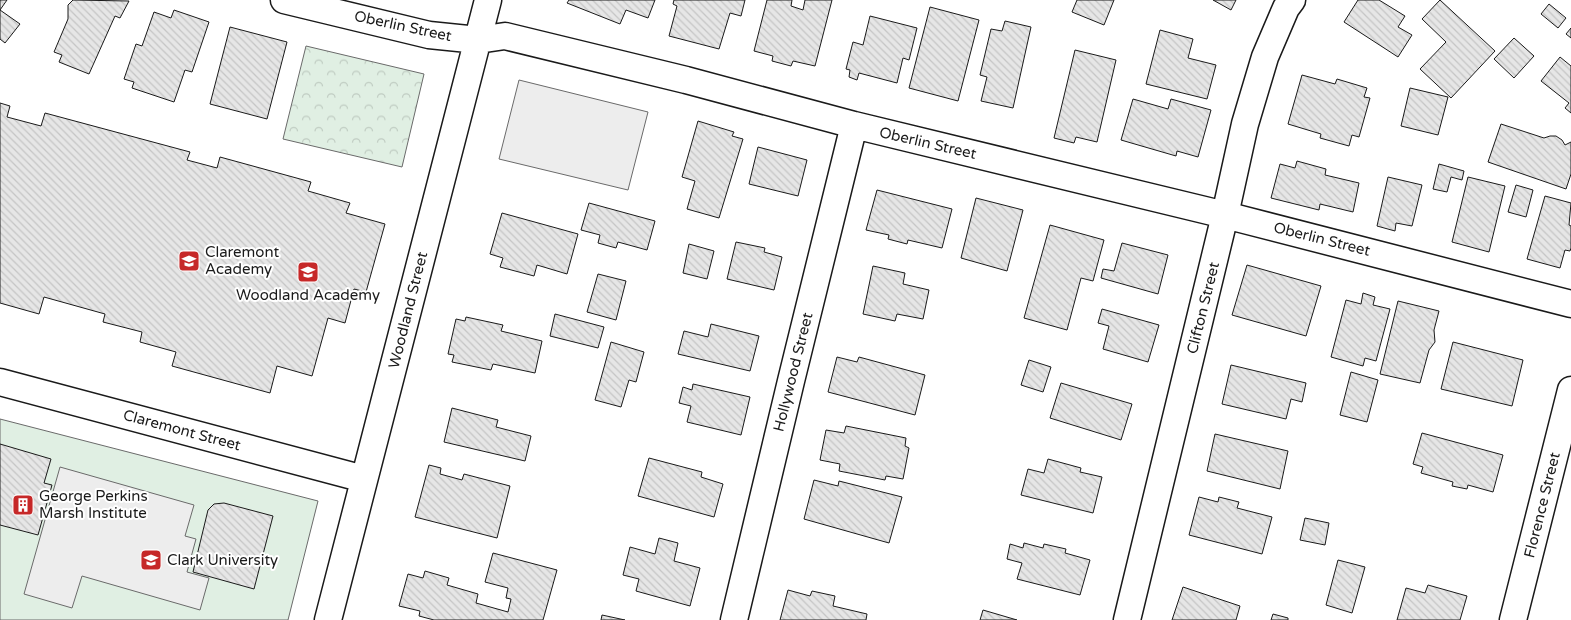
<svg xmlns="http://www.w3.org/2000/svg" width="1571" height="620" font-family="'Varela Round',sans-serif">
  <defs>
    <pattern id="park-crowns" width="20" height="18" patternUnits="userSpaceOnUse" patternTransform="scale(1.25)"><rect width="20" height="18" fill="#e0efe3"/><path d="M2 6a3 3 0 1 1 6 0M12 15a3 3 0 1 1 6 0" fill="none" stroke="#c0ccc2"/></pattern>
    <pattern id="building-back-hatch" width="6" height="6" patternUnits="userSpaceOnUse" patternTransform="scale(1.25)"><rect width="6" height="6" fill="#e6e6e6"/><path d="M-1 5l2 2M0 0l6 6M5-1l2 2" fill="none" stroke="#c5c5c5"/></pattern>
  </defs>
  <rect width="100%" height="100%" fill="#fff"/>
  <path fill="#e0efe3" stroke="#6a6a6a" d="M0 419 318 501 288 620H0Z"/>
  <path fill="url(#park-crowns)" stroke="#6a6a6a" d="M306 46 424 74 402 167 283 139Z"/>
  <path fill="#ededed" stroke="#6a6a6a" d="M519 80 648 112 628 190 499 159Z
    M60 467 194 505 185 536 196 539 187 572 209 578 200 610 82 576 72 608 24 594Z"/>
  <path fill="url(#building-back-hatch)" stroke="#1a1a1a" d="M0 0H7L0 10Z
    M73 0 129 1 120 18 115 16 89 74 59 62 62 55 54 52 68 19V5Z
    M569 0H655L648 18 626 10 620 24 567 3Z
    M674 0H745L741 16 730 13 719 49 669 36 677 6 673 4Z
    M767 0H792L791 6 803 10 805 0H832L815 66 793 61 791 66 772 61 773 56 754 51Z
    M1077 0H1114L1104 25 1072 12Z
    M1213 0H1236L1231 10Z
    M1358 0H1379L1405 16 1398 27 1412 35 1398 57 1344 22Z
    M1440 0 1495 51 1451 98 1420 69 1446 42 1422 19Z
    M1549 4 1566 18 1558 28 1541 14Z
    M930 7 979 20 958 101 909 88Z
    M0 10 20 24 5 43 0 39Z
    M174 10 209 22 192 72 185 70 174 102 132 88 134 82 124 79 136 44 142 46 154 12 171 18Z
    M870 16 917 28 909 60 903 58 897 83 859 73 857 80 849 77 850 70 846 69 853 42 863 45Z
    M1005 21 1031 27 1013 108 981 101 987 77 980 75 991 29 1002 31Z
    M230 27 287 42 267 119 210 104Z
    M1571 28V38L1566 34Z
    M1160 30 1193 39 1188 58 1216 65 1207 99 1146 84Z
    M1514 38 1534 56 1514 78 1494 59Z
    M1075 50 1116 60 1097 142 1076 137 1074 143 1054 138Z
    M1560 57 1571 66V113L1565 108 1569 103 1541 81Z
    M1302 75 1335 84 1337 79 1367 88 1364 97 1370 98 1359 137 1352 135 1349 146 1320 138 1321 134 1288 124Z
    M1410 88 1448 97 1438 135 1401 126Z
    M1133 99 1168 109 1171 99 1211 110 1198 157 1177 151 1176 156 1121 140Z
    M0 103 10 106 7 117 41 126 45 113 190 152 187 160 217 168 220 157 311 182 308 191 350 203 346 213 385 224 366 292 354 289 345 323 328 318 312 376 277 366 270 393 172 366 176 352 140 342 142 332 103 322 105 314 44 297 39 314 0 303Z
    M698 121 734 132 732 136 743 139 719 218 687 209 695 181 682 177Z
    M1501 124 1544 138 1550 136H1556L1562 140 1565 145 1571 142V174L1566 189 1488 162Z
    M758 147 807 160 798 196 749 184Z
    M1297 161 1326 169 1325 175 1359 183 1353 212 1320 204 1319 210 1271 198 1280 164 1295 168Z
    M1439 164 1464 171 1462 180 1451 177 1447 192 1433 189Z
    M1388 177 1422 185 1412 226 1396 223 1395 231 1377 226Z
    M1468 177 1505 186 1489 252 1452 242Z
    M1516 185 1533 190 1526 217 1508 212Z
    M877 190 952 209 942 248 908 240 907 244 888 239 889 235 866 230Z
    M1545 196 1571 203 1569 225 1571 226V248L1570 251 1565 250 1560 268 1527 259Z
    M976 198 1023 210 1007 271 961 258Z
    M589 203 655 221 647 250 618 242 616 248 598 243 600 235 581 230Z
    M502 213 578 234 567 274 537 265 534 276 500 267 503 258 490 254Z
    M1050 225 1104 240 1093 281 1081 278 1067 330 1024 318Z
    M736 242 765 248 764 252 782 257 774 290 727 279Z
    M1122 243 1168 255 1158 294 1101 278 1103 269 1114 271Z
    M689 244 714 251 707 279 683 273Z
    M1247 265 1321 286 1306 336 1232 315Z
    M873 266 905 273 903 284 929 290 923 319 897 314 895 321 863 314Z
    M598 274 626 281 616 320 587 312Z
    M1363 293 1375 297 1373 305 1390 309 1376 361 1365 358 1363 366 1331 357 1346 300 1361 304Z
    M1398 301 1439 311 1434 330 1435 342 1429 350 1420 383 1380 374Z
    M1102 309 1159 325 1148 362 1103 349 1109 326 1098 323Z
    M555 314 604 327 598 348 550 336Z
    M466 317 503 325 501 331 542 341 535 373 493 364 491 370 452 362 454 355 448 354 456 319 465 321Z
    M711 324 759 336 750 371 678 354 684 331 708 337Z
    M611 342 644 352 636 382 629 380 621 407 595 400Z
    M1453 342 1523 360 1512 406 1441 389Z
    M837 357 857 362 859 357 925 375 915 415 828 392Z
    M1029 360 1051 367 1043 392 1021 385Z
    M1231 365 1306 383 1302 402 1291 399 1286 419 1222 404Z
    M1351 372 1378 380 1367 422 1340 415Z
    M1061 383 1132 404 1121 440 1050 418Z
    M693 384 750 397 741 435 687 422 691 406 679 403 683 387 692 390Z
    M452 408 498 420 496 427 531 436 525 461 444 442Z
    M846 426 906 438 905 446 909 448 903 479 886 476 885 480 839 471 840 464 820 460 826 430 844 433Z
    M1422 433 1503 455 1493 492 1468 485 1467 489 1452 486 1453 482 1421 473 1423 467 1413 464Z
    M1215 434 1288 451 1280 489 1207 471Z
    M0 444 51 459 44 483 52 485 38 535 0 525Z
    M649 458 702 472 701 477 723 484 714 517 638 496Z
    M1048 459 1081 468 1080 472 1102 477 1093 513 1021 495 1028 469 1044 473Z
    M429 465 441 468 440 474 462 480 464 474 510 486 497 538 415 517Z
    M814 480 838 486 839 481 902 497 889 543 804 519Z
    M1199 497 1218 502 1219 497 1239 502 1237 508 1272 517 1262 554 1189 535Z
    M224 503 273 516 254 589 193 572 208 510 214 504Z
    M1305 518 1329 523 1325 545 1300 540Z
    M659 538 678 543 674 561 700 568 690 606 636 591 639 579 623 575 630 547 655 554Z
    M1024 543 1043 548 1044 544 1066 549 1065 553 1090 560 1080 595 1017 579 1022 563 1007 559 1010 544 1023 548Z
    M493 553 557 570 543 620H434L419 616 420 611 399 606 408 574 423 578 425 571 449 578 447 585 478 594 476 603 508 612 511 599 506 598 508 588 485 582Z
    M1338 560 1365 567 1352 613 1326 605Z
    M1428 585 1467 596 1460 620H1397L1406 588 1425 593Z
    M1183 587 1240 606 1236 620H1172Z
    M788 590 810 596 812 591 835 596 833 606 867 614 866 620H780Z
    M983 610 1017 620H980Z
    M1273 614 1288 618V620H1271Z
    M602 615 625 620H601Z"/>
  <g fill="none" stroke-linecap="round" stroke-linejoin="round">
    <g stroke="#1a1a1a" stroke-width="29">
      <path id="street" d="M284 0 429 35 478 40 505 36 686 80 854 125 1225 215 1571 304
        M0 382 364 479
        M328 620 488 0
        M734 620 791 381 854 125
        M1127 620 1225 215 1245 124 1265 57 1286 8 1292 0
        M1513 620 1571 390"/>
    </g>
    <use href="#street" stroke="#fff" stroke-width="26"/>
  </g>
  <defs>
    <g id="school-square" transform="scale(1.125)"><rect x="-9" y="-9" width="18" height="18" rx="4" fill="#c62828" stroke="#fff"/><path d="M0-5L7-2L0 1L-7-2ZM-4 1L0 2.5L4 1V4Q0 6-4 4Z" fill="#fff"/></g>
    <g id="building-square" transform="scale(1.125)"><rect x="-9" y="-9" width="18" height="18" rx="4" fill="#c62828" stroke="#fff"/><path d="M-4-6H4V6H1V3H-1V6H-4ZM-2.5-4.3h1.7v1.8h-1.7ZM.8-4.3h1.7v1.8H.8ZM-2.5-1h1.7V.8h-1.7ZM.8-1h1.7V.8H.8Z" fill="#fff"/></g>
    <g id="university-square" transform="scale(1.125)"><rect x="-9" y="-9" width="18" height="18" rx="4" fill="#c62828" stroke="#fff"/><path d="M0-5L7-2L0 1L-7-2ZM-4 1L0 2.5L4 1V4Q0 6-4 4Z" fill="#fff"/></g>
  </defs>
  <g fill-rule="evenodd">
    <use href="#school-square" x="189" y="261"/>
    <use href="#school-square" x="308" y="272"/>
    <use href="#building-square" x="23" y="505"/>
    <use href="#university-square" x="151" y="560"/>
  </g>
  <g text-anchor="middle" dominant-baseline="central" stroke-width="4" stroke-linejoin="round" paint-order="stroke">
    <g font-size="15" fill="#1a1a1a" stroke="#fff">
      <text transform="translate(403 26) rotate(12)">Oberlin Street</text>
      <text transform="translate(928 143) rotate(13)">Oberlin Street</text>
      <text transform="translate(1322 239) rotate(14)">Oberlin Street</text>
      <text transform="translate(1203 308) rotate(-76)">Clifton Street</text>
      <text transform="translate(408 310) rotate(-76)">Woodland Street</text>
      <text transform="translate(793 372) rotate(-76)">Hollywood Street</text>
      <text transform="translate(182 430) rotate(15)">Claremont Street</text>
      <text transform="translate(1542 505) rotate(-76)">Florence Street</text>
    </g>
    <g font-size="15" fill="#1a1a1a" stroke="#fff" text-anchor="start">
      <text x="205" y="252">Claremont<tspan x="205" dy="17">Academy</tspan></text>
      <text x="308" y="295" text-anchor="middle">Woodland Academy</text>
      <text x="39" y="496">George Perkins<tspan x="39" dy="17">Marsh Institute</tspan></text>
      <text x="167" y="560">Clark University</text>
    </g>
  </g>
</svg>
